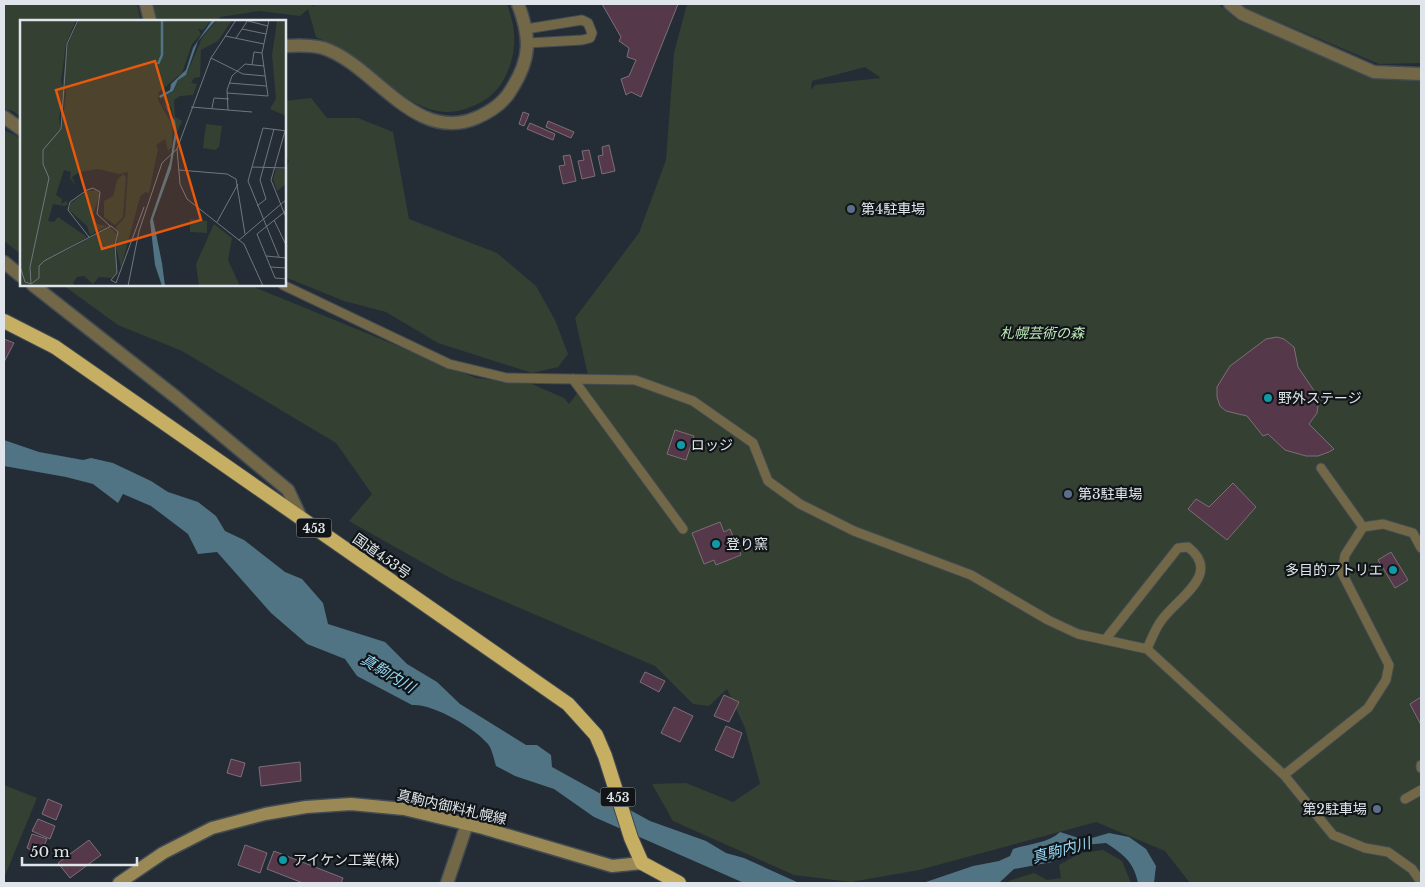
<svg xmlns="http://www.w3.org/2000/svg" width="1425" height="887" font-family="'Libre Baskerville','Noto Sans JP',serif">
  <rect width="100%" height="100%" fill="#242d35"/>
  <path fill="#334032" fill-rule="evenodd" d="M4 4H137L141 21H21V117L13 111 4 109Z
    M153 4H314L311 7 317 4H507C518 32 517 58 501 84 493 96 482 103 468 108 422 126 388 79 353 56 342 48 328 43 316 37L308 9 300 16 259 11 220 17 218 21H157Z
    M687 4H1218L1237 20 1373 77 1421 78V883H1190L1165 851 1096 822 919 870 851 882 794 875 673 821 652 784 686 783 733 802 760 784 745 728 727 689 709 706 693 704 655 666 450 578 349 521 372 494 336 443 182 351 118 325 63 285H249L476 378 532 384 564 398 569 404 591 375H588L575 318 639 233 666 160 674 53ZM865 67 881 78 815 85 811 90 812 81Z
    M1240 4H1421V63L1379 64 1246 8Z
    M311 98 327 118H358L393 132 409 219 497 253 536 286 555 320 568 354 558 367 532 373 438 343 386 312 344 301 285 277V175L289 160 285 157V101Z
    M4 130 21 138V254L4 241Z
    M4 785 37 798 4 878Z
    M1103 850 1122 861 1131 883H1013L1008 881 1034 873 1047 880 1061 878 1059 865 1081 853Z"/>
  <path fill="#507484" d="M4 440 39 452 83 460 91 458 113 463 151 481 168 492 198 502 216 516 225 531 244 540 285 572 302 579 323 603 328 624 385 642 407 664 437 682 460 704 526 745H537L551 755 552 767 650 821 706 841 726 853 744 858 799 883H744L594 817 554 789 515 776 496 766C494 759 492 749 488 744 475 728 432 703 412 705L357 676 345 659 307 644 271 613 217 552 198 554 188 534 151 506 123 494 118 503 93 484 66 477 4 466Z
    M1060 832 1085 840 1109 833 1129 837 1146 849 1156 866 1154 883H1138C1134 862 1123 854 1106 843L1084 845 1052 862 1014 869 1000 882 923 883 973 866 999 861 1010 856 1013 849C1028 844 1049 843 1060 832Z"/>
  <path fill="#553849" stroke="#7c6f76" d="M602 4H678L641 97 631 92 626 95 621 79 629 76 636 60 627 57 629 48 619 41 621 37Z
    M523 112 529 114 524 126 519 124Z
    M548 121 574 132 571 138 546 127Z
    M530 123 555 134 553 140 527 129Z
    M609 145 615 171 602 174 598 156 603 155 602 147Z
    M589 150 595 176 582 179 578 161 584 160 582 151Z
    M570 155 576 181 563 184 559 166 565 165 563 156Z
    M1277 337 1284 339 1294 347 1298 367 1319 398 1317 413 1309 424 1334 449 1329 452 1318 456H1306L1285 450 1268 434 1263 436 1247 416 1226 411 1220 406 1217 397V387L1230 366 1266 339Z
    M4 339 14 343 4 362Z
    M675 430 694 436 686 460 667 454Z
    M1233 483 1256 507 1227 540 1188 509 1196 499 1209 507Z
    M720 522 724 532 730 529 741 555 716 565 714 560 704 564 692 533Z
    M1391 552 1408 580 1395 588 1378 560Z
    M645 672 665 681 659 692 640 682Z
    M724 695 739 702 729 722 714 716Z
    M1421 697V725L1410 704Z
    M674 707 693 716 680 742 661 733Z
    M726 726 742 733 733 758 715 750Z
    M231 759 245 763 241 777 227 773Z
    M300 762 301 781 261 786 259 767Z
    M48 799 62 805 56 820 42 814Z
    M38 819 55 826 50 839 32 831Z
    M32 834 47 839 40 854 27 848Z
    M89 840 101 855 70 878 58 863Z
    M245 845 267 853 260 873 238 865Z
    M274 851 343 878 341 883H303L267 869Z"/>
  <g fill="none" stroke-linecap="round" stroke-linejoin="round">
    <g stroke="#424a52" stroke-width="11">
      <path id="service" d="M526 29 582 20 588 23 592 33 590 38 582 40 528 43
        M283 285 449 364 507 378 635 380 693 401 753 443 768 481 800 504 854 531 971 575 1048 620 1078 634 1147 649 1284 775 1333 835 1365 848 1388 852 1412 869 1421 882
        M573 379 683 529
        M1321 468 1363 527
        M1105 640 1178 548 1188 547C1223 574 1177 598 1161 621 1155 629 1151 640 1147 649
        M1421 765V768
        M1284 775 1368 708 1386 680 1389 665 1342 573 1345 555 1363 527 1383 524 1413 533 1421 548
        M1405 799 1421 790"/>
    </g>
    <g stroke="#424a52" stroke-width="15">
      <path id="minor" d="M1230 4 1242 14 1374 72 1421 74
        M285 46C297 45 311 45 323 48 374 64 414 144 476 118 490 112 503 104 511 90 531 59 531 38 518 4
        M447 883 467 824"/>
    </g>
    <g stroke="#424a52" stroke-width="15">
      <path id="tertiary" d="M146 4 150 21
        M4 117 21 129
        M4 262 21 276
        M33 285 177 398 288 490 302 520"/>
    </g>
    <g stroke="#424a52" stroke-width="15">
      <path id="secondary" d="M119 883 163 853 212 828 265 814 306 807 351 804 404 809 483 828 612 866 642 863"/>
    </g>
    <g stroke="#424a52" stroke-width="16">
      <path id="trunk" d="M4 321 55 347 568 704 596 735 605 756 631 838 642 863 679 883"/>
    </g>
    <use href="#service" stroke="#726848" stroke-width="9"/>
    <use href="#minor" stroke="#726848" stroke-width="12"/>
    <use href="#tertiary" stroke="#726848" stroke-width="12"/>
    <use href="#secondary" stroke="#9a8955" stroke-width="12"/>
    <use href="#trunk" stroke="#c6ae62" stroke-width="14"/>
  </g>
  <g fill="#5c6f8a" stroke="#111518" stroke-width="2">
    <circle cx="851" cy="209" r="5"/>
    <circle cx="1068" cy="494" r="5"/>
    <circle cx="1377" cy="809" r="5"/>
  </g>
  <g fill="#0f9aa8" stroke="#111518" stroke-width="2">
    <circle cx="1268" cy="398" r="5"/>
    <circle cx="681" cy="445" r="5"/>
    <circle cx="716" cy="544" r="5"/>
    <circle cx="1393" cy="570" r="5"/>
    <circle cx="283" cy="860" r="5"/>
  </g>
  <g text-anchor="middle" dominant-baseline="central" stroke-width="4.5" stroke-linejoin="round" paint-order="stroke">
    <g fill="#111518" stroke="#a1a7ab" stroke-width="1">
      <rect x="296.5" y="518.5" width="35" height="19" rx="4"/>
      <rect x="600.5" y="787.5" width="35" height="19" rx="4"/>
    </g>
    <g font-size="12" font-weight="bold" fill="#dfe5ea">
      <text x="314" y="528">453</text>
      <text x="618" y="797">453</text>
    </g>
    <g font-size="14" fill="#dfe5ea" stroke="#111518" text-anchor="start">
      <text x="861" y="209">第4駐車場</text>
      <text x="1278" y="398">野外ステージ</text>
      <text x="691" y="445">ロッジ</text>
      <text x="1078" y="494">第3駐車場</text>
      <text x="726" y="544">登り窯</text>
      <text x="1383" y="570" text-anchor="end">多目的アトリエ</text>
      <text x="1367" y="809" text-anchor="end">第2駐車場</text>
      <text x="293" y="860">アイケン工業(株)</text>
    </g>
    <g font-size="14" font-style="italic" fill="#c0eaba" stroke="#111518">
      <text x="1042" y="333">札幌芸術の森</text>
    </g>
    <g font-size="14" fill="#dfe5ea" stroke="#111518">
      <text transform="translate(382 556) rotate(35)">国道453号</text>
      <text transform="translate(452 807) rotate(13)">真駒内御料札幌線</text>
    </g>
    <g font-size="15" font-style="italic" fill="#97d9f6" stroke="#111518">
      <text transform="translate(388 673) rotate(31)">真駒内川</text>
      <text transform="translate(1061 850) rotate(-15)">真駒内川</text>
    </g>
  </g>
  <g transform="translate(20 20)">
    <rect width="266" height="266" fill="#242d35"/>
    <path d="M0 0H56L46 24 41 61 45 73 39 98 41 111 46 73 43 61 48 24 59 0H191L183 10 178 9 181 14 172 24 162 53 139 72 138 80 153 106 152 127 148 131 145 119 136 125 138 129 129 173 125 172 120 177 101 248 96 227 98 216 96 207 105 197 108 152 99 154 78 149 59 152 52 157 56 166 50 158 51 152 44 150 36 175 42 179 41 184 46 181 48 184 45 186 33 184 28 201 34 202 38 197 67 217 32 238 90 207 97 214 94 224 97 252 93 258 79 257 73 264 64 256 57 257 53 263 55 266H0ZM197 0H212L198 21 181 30 180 57 174 58 171 63 177 64 173 75 160 76 154 80 155 97 162 101 157 112 151 87 148 85V88L142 76 153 72 159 59 167 53 182 18ZM266 0H267L266 96 250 89 256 78 252 35 257 1ZM186 104 202 106 199 127 195 130 183 128ZM256 149H266V164L257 171 253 159ZM103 154 106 157 103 197 95 205 84 197V181L93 176 97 160ZM76 170 80 174 73 194 77 204 87 206 70 215 67 206 49 190 51 183 67 171ZM170 199 187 201V213L170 212ZM194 204 212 218 208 240 220 266H179L176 244Z" fill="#334032"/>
    <path d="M192 0H196L178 21 166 55 158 60 153 71 140 78 155 101 157 113 151 149 133 199 142 243 145 266H142L135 245 130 201 150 142 155 111 152 98 139 76 150 70 151 64 166 50 173 28Z" fill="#507484"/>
    <path fill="none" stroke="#507484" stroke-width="2.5" d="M138 44 142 35V0"/>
    <path fill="none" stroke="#6f777d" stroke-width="1" d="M228 1 248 6M222 9 246 14M205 16 244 24M216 18 228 0M191 38 223 54 245 56M232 45 234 32 242 33M209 63 246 66M207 73 248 76 242 33 249 0M171 87 232 92M192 88 194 78 209 79M208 90 207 70 212 56 225 44 244 46M265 111 251 160 267 200M157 129 160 164 167 179 224 224 243 266M232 147 267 148M159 150 207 154 216 159 225 214M237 186 246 179 240 160 254 109M267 190 237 214 255 258 267 259M254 200 267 227M197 202 218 164M69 217 48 190 50 182 67 170 73 168 80 172 77 194 90 206M219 220 267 179M246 236 267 238M259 237 228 161 243 108 267 111M0 246 5 262 11 264 19 258V246L24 241 91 206 98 212 95 225 97 253 91 260 96 263 124 187M250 247 267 248M11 264 10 247 29 158 23 144V130L41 109 47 24 58 0M108 266 119 211 142 143 157 129 191 38 216 0"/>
    <path fill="#e8590c" fill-opacity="0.15" stroke="#e8590c" stroke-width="2.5" d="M135 41 181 200 82 229 36 70Z"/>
    <rect width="266" height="266" fill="none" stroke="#dfe5ea" stroke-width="2.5"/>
  </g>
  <rect width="1425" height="887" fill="none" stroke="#dfe5ea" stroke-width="10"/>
  <path d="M22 857v8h115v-8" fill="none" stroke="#dfe5ea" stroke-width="2.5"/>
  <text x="30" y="857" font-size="15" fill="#dfe5ea" stroke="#111518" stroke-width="4" paint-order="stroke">50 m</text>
</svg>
